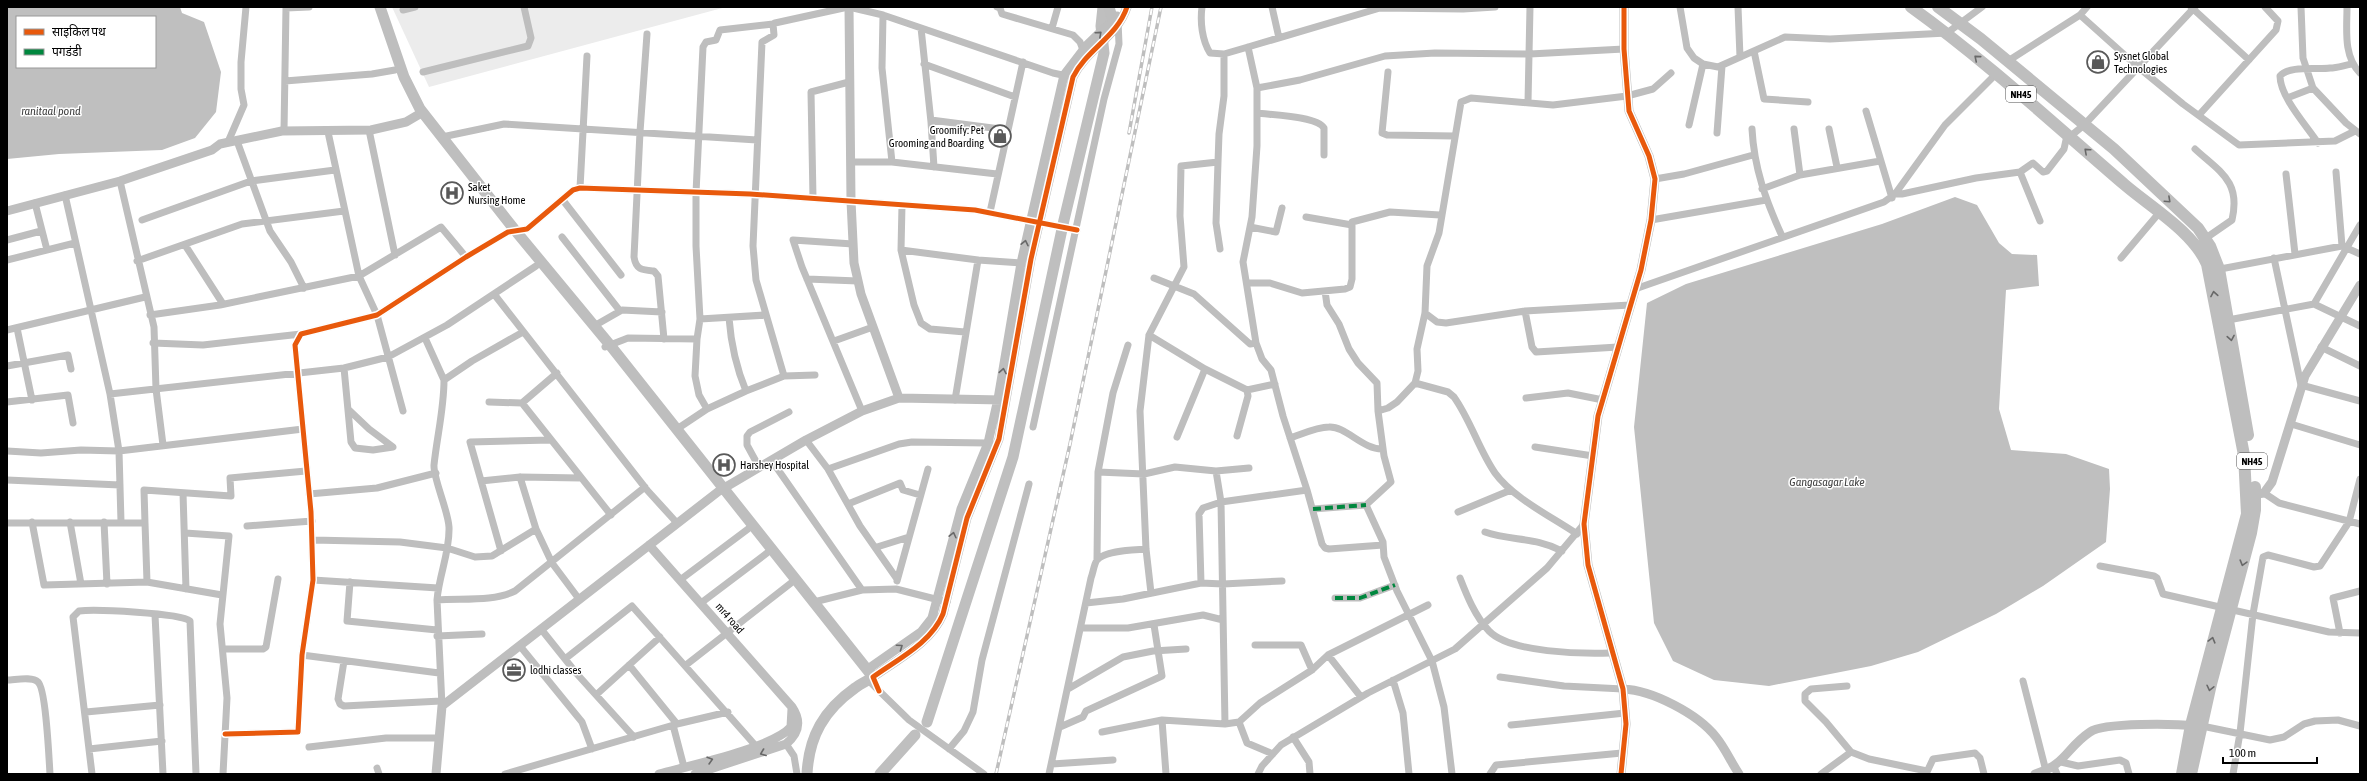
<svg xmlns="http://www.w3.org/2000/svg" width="2367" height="781" font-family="'Asap Condensed','Noto Sans Devanagari',sans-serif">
  <rect width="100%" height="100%" fill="#fff"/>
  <path fill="#ececec" d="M392 7H726L429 87Z"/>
  <path fill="#bfbfbf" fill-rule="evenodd" d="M7 7H180L182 13 204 22 221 72 216 112 195 138 162 150 59 154 7 159ZM17 17H155V67H17Z
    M1955 197 1977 205 1999 243 2012 254 2037 255 2039 286 2006 290 1999 409 2011 450 2066 454 2109 469 2110 489 2106 542 2043 586 1996 614 1918 652 1871 666 1769 686 1714 680 1673 661 1654 623 1634 427 1647 303 1686 284 1882 224Z"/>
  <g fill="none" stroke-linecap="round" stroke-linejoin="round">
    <path stroke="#bfbfbf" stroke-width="11" d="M927 722 1013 457 1064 220 1104 53 1101 26 1103 7
      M880 774 915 735"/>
    <path stroke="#bebebe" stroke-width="7" d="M849 7 883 15 1053 73 1067 76
      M997 7 1000 8 1002 14 1073 35 1080 42 1083 50
      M1202 7C1200 22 1202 40 1210 53L1224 54 1248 47 1380 8 1463 9 1495 7
      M1272 7 1279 38
      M1680 7 1687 48 1694 58 1703 64 1718 67 1785 37 1830 39 1947 33 1982 7
      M1738 7 1740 57
      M2191 7 2249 60
      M2301 7 2303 58 2313 88 2346 123 2360 134
      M2347 7C2347 29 2343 56 2360 73
      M286 8 309 7
      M403 10 415 7
      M883 15 882 68 892 162
      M2080 15 2138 67 2183 104 2239 145 2335 141 2355 131
      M921 28 931 122 934 167
      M1052 28 1058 7
      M647 34 640 132 634 257C636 270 642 270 654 271L658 276 664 339
      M1248 47 1257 88V146L1252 217 1243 262 1256 343 1262 359 1271 370 1283 416 1307 490 1322 544 1325 548 1329 549 1383 545
      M1754 51 1764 99 1808 102
      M2008 61 2080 15 2087 7
      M924 64 1015 97
      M423 72 528 46 531 38 524 7
      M1388 72 1382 133 1387 135 1455 136
      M285 81 372 74 395 70
      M1257 88 1300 80 1385 56 1435 53 1530 54 1624 49
      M2287 98 2313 88
      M1528 102 1530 7
      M1866 111 1892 198
      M1257 113C1271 115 1317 116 1324 128V155
      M2199 115 2276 30 2278 21 2265 7
      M931 120 1008 130
      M1689 125 1703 64
      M1752 129C1754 168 1766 201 1782 236
      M1794 129 1800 175
      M1829 129 1837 167
      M369 130 395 255
      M284 131 286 7
      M328 132 359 276 377 315 403 411
      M1717 133 1722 66
      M442 137 504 124 757 140
      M237 141 270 231 291 262 304 288
      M228 142 244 105 241 89V62L246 7
      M2318 143C2307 126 2280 97 2280 76 2289 65 2318 70 2330 68 2337 68 2345 65 2352 64
      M2195 149C2220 172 2241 181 2232 220L2206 238
      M852 162H892L997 174
      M1218 162 1216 223 1220 249
      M2020 172 2033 163 2043 172 2047 171 2064 149 2066 140 2084 125 2195 7
      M2336 172 2342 246
      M2286 174 2295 254
      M1655 179 1684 174 1753 155
      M120 181 154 327 156 389 163 445
      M580 188 587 56
      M1762 189 1800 175 1880 161
      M1895 194H1902L1976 178 2020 172 2040 221
      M65 195 110 394 344 368 388 357 447 325 536 266
      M813 198 811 92 849 82
      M562 199 621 275
      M35 203 47 250
      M902 205 901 250 914 305 921 323 930 329 965 332
      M990 212 1023 62
      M1306 217 1352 225
      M142 220 251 181 335 170
      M1651 220 1766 200
      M1250 227 1276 232 1282 208
      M562 237 620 311
      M7 240 41 231
      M853 244 793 240 802 267 862 411
      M185 245 223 304
      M901 250 978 260 1021 263
      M2121 258 2159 213
      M2274 258 2301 385 2360 401
      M7 260 75 243
      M137 261 242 224 344 211
      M2215 270 2342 246 2360 254
      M1154 278 1194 294 1250 344 1256 343
      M807 279 858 281
      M1247 283H1270L1302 293 1345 289 1350 287 1352 279V222L1390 212 1440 215
      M1635 289 1884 202 1895 194 1945 125 1996 74
      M1325 291 1327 305 1339 324 1349 349 1358 363 1377 383 1378 411 1388 408 1397 402 1415 383 1418 371 1417 349 1425 313 1427 266 1439 233 1461 102 1471 98 1553 105 1627 96 1653 89 1671 73
      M494 294 647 490 677 523
      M2314 304 2360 225
      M1525 311 1532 347 1536 352 1618 347
      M1425 313 1437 322 1446 323 1525 311 1630 305
      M150 315 220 305 359 276 441 227 466 257
      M729 318C731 344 736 367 746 391
      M700 319 766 315
      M2228 320 2314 304 2360 326
      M594 326 622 310 662 312
      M17 328 32 400
      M7 330 145 297
      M1149 335 1205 369 1247 390 1248 396 1237 436
      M425 338 444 380
      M834 341 873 327
      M153 343 203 345 301 334
      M605 347 628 338 697 339
      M2321 347 2360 366
      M7 366 68 355 71 369
      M344 368 351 442 355 448 373 450 393 447 369 429 349 410
      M557 373 522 403 611 515
      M784 376 756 280 753 246 762 42 774 35 773 24 775 23 848 7
      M1415 383 1448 392 1454 397C1471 421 1479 450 1495 473 1513 498 1552 517 1577 534
      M1247 390 1275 384
      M110 394 119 451 121 522
      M1526 398 1568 393 1603 400
      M955 400 978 260
      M7 402 68 395 73 423
      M489 402 522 403
      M707 409 699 395 695 376 697 339 700 319 696 246V193L703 47 706 42 716 40 720 30 773 24
      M1378 411 1384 456 1391 482 1366 505 1383 542 1384 557 1397 591 1432 661 1444 707 1452 774
      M2291 424 2360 445
      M1033 427 1104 99 1119 44 1118 21
      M677 429 707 409 746 391 784 376 815 375
      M1177 437 1205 369
      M1290 438C1302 434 1317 427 1329 427 1346 426 1363 450 1383 449
      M806 440 828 469 860 526 897 579
      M1535 447 1593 456
      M7 451 41 453 81 450 119 451 303 429
      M772 461 862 590
      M759 467 747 445V436L750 432 789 412
      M828 469 899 444 912 442 988 443
      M1216 471 1221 502 1225 724
      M1098 472 1144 474 1175 467 1216 471 1249 468
      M520 477 536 529 552 563 579 599
      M7 480 120 485
      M481 481 520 477 581 478
      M183 493 186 589
      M2264 493 2279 503 2360 524
      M309 494 377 488 436 473
      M848 504 900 483 903 490 920 495
      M1313 509 1366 505
      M1458 512 1511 490
      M32 522 44 585 147 582 222 595
      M70 522 81 584
      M104 522 107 584
      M7 523H145L144 490 231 496 230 478 306 471
      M145 523 147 582
      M247 526 312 521
      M1485 532C1511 541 1536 537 1562 551
      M185 533 229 536 220 624 227 698 223 774
      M313 540 400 542 447 548 475 557 492 556 536 529
      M877 547 909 537
      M501 551 470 442 551 440
      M1097 560 1098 472 1113 393 1128 345
      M2100 566 2154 576 2157 578 2163 594 2329 632 2360 633
      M1460 578C1467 596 1475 616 1489 631 1510 653 1583 654 1611 653
      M313 580 438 588
      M680 580 748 529
      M897 581 928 469
      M350 582 347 621 437 630
      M1201 583 1199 514 1203 508 1221 502 1307 490
      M1151 593 1146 549 1140 411 1149 335 1184 267 1180 216 1181 166 1218 162 1219 134 1224 96V54
      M1335 598H1360L1395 585
      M437 600C462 598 493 602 515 591L645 487
      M814 602 862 590 896 589 947 602
      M701 603 767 553
      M1086 603 1123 599 1201 583 1223 584 1282 581
      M155 615 163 774
      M1081 628H1128L1203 615 1223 620
      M541 629 577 674 634 737
      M2340 633 2333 598 2360 591
      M437 636 482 634
      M1255 645H1301L1312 670
      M520 646 582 722 592 749
      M223 649H263L266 647 278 579
      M302 655 439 673
      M1328 655 1361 697
      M565 659 632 606 755 745
      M344 661 338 699 340 704 344 706 441 701
      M629 665 677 724
      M686 665 791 583
      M1500 677 1564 686 1623 689
      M7 680C15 680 32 676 38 682 46 689 49 759 50 774
      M868 680 909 720 984 774
      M1393 680 1403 713 1409 774
      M2023 681 2046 771
      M1847 686 1811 689 1805 694V701L1826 722 1851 752 1869 759 1927 771
      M1068 689 1123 657 1153 651 1186 649
      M596 695 660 637
      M442 706 437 600C439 575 450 552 449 527 448 510 433 478 434 465 437 436 444 409 444 380L472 361 523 332
      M86 712 160 705
      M1162 720 1166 774
      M1239 722 1247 743 1273 754
      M673 725 684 767
      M1511 725 1625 713
      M2202 726 2270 740 2284 737 2304 724 2315 721 2338 720 2360 726
      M1060 727 1083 717 1086 711 1162 676 1154 625
      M1102 732 1162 720 1225 724 1239 722 1260 703 1312 670 1328 655 1428 605
      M225 734 298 732 302 655 313 580 311 512 295 345 301 334 377 315 466 257 508 232 527 229 573 190 580 188 750 194 975 210 1077 230
      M1293 737 1309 762 1310 774
      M786 744 794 756 797 774
      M309 747 386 738H439
      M89 749 162 741
      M949 749 964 731 973 712 982 660 1029 484
      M2061 762 2078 766 2120 760 2126 763 2129 774
      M1052 764 1113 760
      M2054 767 2057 774
      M377 768 379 774
      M92 774 73 617 79 611C95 609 180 613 190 621L196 774
      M505 774 677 724 728 712
      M1049 774 1091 578C1093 573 1094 564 1097 560 1105 550 1134 550 1146 549
      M1258 774 1262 766 1281 745 1368 693 1455 649 1547 568 1584 524
      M1490 774 1496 765 1622 753
      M1821 774 1851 752
      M1926 774 1933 759 1975 753 1980 758 1984 774
      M2233 774 2240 733 2253 614 2263 557 2268 555 2314 567 2320 566 2349 522 2360 479"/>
    <path stroke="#bebebe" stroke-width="9" d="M849 7 851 201 854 263 861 294 899 398
      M7 211 120 181 212 150 220 144 282 131 371 130 406 122 423 112
      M2250 495 2264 493 2272 482 2305 376 2360 285
      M649 545 792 707C802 722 799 733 786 744L695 774
      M868 669 921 632 932 618 961 509 988 443 998 399 1021 263 1064 75 1087 45 1117 16
      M873 677C898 659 931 643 943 614L967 518 999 439 1031 259 1073 77C1087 49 1117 37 1127 7
      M1623 689C1652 690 1698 714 1716 737 1725 748 1731 762 1739 774
      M436 774 442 706 719 491 806 440 862 411 899 398 1003 400
      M659 774C688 766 773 748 791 727L792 709
      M1621 774 1626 724 1623 689 1588 565 1584 524 1598 416 1641 270 1651 220 1655 179 1649 156 1629 111 1624 49V7
      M2035 774C2066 765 2066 748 2090 732 2104 722 2177 724 2196 726"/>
    <path stroke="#bebebe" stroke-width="11" d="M380 7 404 77 420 109 514 229 610 345 873 677C867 681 860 684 855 688 824 710 809 736 807 774
      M1109 7 1113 21"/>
    <path stroke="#bebebe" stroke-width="12" d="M1911 7C1986 61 2055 125 2125 185 2152 208 2193 232 2207 264L2244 455 2247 514 2191 725 2182 774
      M1938 7 1981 39 2114 149 2198 228 2210 246 2219 269 2248 435
      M2191 774 2211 684 2251 533 2255 510V487"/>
    <g stroke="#bebebe" stroke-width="3.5">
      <path id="rail" d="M1129 133 1152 7
        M996 774 1070 444 1161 7"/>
    </g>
    <use href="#rail" stroke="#fff" stroke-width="2" stroke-dasharray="6" stroke-linecap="butt"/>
    <path stroke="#00873e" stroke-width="4" stroke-dasharray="8 4" stroke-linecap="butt" d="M1313 509 1366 505
      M1335 598H1360L1395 585"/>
    <g stroke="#fff" stroke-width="8">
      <path id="cycleway" d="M879 691 873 677C898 659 931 643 943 614L967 518 999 439 1031 259 1073 77C1087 49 1117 37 1127 7
        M225 734 298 732 302 655 313 580 311 512 295 345 301 334 377 315 466 257 508 232 527 229 573 190 580 188 750 194 975 210 1077 230
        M1621 774 1626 724 1623 689 1588 565 1584 524 1598 416 1641 270 1651 220 1655 179 1649 156 1629 111 1624 49V7"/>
    </g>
    <use href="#cycleway" stroke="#e8590c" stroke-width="5"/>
  </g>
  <defs><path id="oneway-chevron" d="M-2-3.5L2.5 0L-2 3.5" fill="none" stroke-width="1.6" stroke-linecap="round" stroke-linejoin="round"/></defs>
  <g stroke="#686868">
    <use href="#oneway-chevron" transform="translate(1099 34) rotate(-42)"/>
    <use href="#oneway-chevron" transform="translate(1977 58) rotate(-140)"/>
    <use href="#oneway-chevron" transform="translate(2087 151) rotate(-138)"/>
    <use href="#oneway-chevron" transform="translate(2168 200) rotate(43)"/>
    <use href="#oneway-chevron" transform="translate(1025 243) rotate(-78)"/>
    <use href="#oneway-chevron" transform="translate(2214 294) rotate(-100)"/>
    <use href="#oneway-chevron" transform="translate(2231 338) rotate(80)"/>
    <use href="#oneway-chevron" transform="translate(1003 371) rotate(-80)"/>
    <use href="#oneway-chevron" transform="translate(953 535) rotate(-77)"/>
    <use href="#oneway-chevron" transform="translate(2243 563) rotate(106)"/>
    <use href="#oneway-chevron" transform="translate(2212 640) rotate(-75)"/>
    <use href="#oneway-chevron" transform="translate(900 647) rotate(-35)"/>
    <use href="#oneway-chevron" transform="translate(2210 688) rotate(103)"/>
    <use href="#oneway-chevron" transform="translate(763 753) rotate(159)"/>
    <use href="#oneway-chevron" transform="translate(710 760) rotate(-16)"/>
  </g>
  <defs>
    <g id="shop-ring" transform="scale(1.15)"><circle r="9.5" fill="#fff" stroke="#595959" stroke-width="1.5"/><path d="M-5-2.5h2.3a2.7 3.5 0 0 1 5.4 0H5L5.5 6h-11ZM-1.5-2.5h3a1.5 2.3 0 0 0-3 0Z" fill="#595959"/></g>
    <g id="hospital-ring" transform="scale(1.15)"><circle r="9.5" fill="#fff" stroke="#595959" stroke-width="1.5"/><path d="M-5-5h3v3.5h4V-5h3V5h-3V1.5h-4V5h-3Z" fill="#595959"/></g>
    <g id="office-ring" transform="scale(1.15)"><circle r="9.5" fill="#fff" stroke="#595959" stroke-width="1.5"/><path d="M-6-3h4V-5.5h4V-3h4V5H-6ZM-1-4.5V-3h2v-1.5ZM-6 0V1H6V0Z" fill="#595959"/></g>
  </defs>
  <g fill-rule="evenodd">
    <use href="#shop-ring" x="2098" y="62"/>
    <use href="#shop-ring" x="1000" y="136"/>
    <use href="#hospital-ring" x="452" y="193"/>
    <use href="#hospital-ring" x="724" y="465"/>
    <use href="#office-ring" x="514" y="670"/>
  </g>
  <g text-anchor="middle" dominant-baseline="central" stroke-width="3" stroke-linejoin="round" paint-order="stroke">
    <g fill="#fff" stroke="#4c4c4c" stroke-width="1">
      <rect x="2006" y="86" width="30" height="16" rx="3"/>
      <rect x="2237" y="453" width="30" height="16" rx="3"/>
    </g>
    <g font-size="10" font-weight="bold" fill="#000">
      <text x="2021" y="94">NH45</text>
      <text x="2252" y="461">NH45</text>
    </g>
    <g font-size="11" fill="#000" stroke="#fff" text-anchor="start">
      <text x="2114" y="56">Sysnet Global<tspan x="2114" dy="13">Technologies</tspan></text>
      <text x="984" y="130" text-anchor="end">Groomify: Pet<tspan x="984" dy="13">Grooming and Boarding</tspan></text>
      <text x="468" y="187">Saket<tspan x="468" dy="13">Nursing Home</tspan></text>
      <text x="740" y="465">Harshey Hospital</text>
      <text x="530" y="670">lodhi classes</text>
    </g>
    <g font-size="11" fill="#000" stroke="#fff">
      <text transform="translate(730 618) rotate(49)">mr4 road</text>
    </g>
    <g font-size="12" font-style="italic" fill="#444" stroke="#fff">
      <text x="51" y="111">ranitaal pond</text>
      <text x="1827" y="482">Gangasagar Lake</text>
    </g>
  </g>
  <rect width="2367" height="781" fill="none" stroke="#000000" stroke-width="16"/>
  <rect x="16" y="16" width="140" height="52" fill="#ffffff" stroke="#999999"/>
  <rect x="24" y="29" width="20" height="6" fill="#e8590c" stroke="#999999"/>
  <text x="52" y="36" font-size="12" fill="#000000">साइकिल पथ</text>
  <rect x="24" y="49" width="20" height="6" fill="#00873e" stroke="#999999"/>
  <text x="52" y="56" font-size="12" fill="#000000">पगडंडी</text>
  <path d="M2223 757v6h94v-6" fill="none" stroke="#000000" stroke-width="2"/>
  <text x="2229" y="757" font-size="12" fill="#000000" stroke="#ffffff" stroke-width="3" paint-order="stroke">100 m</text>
</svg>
